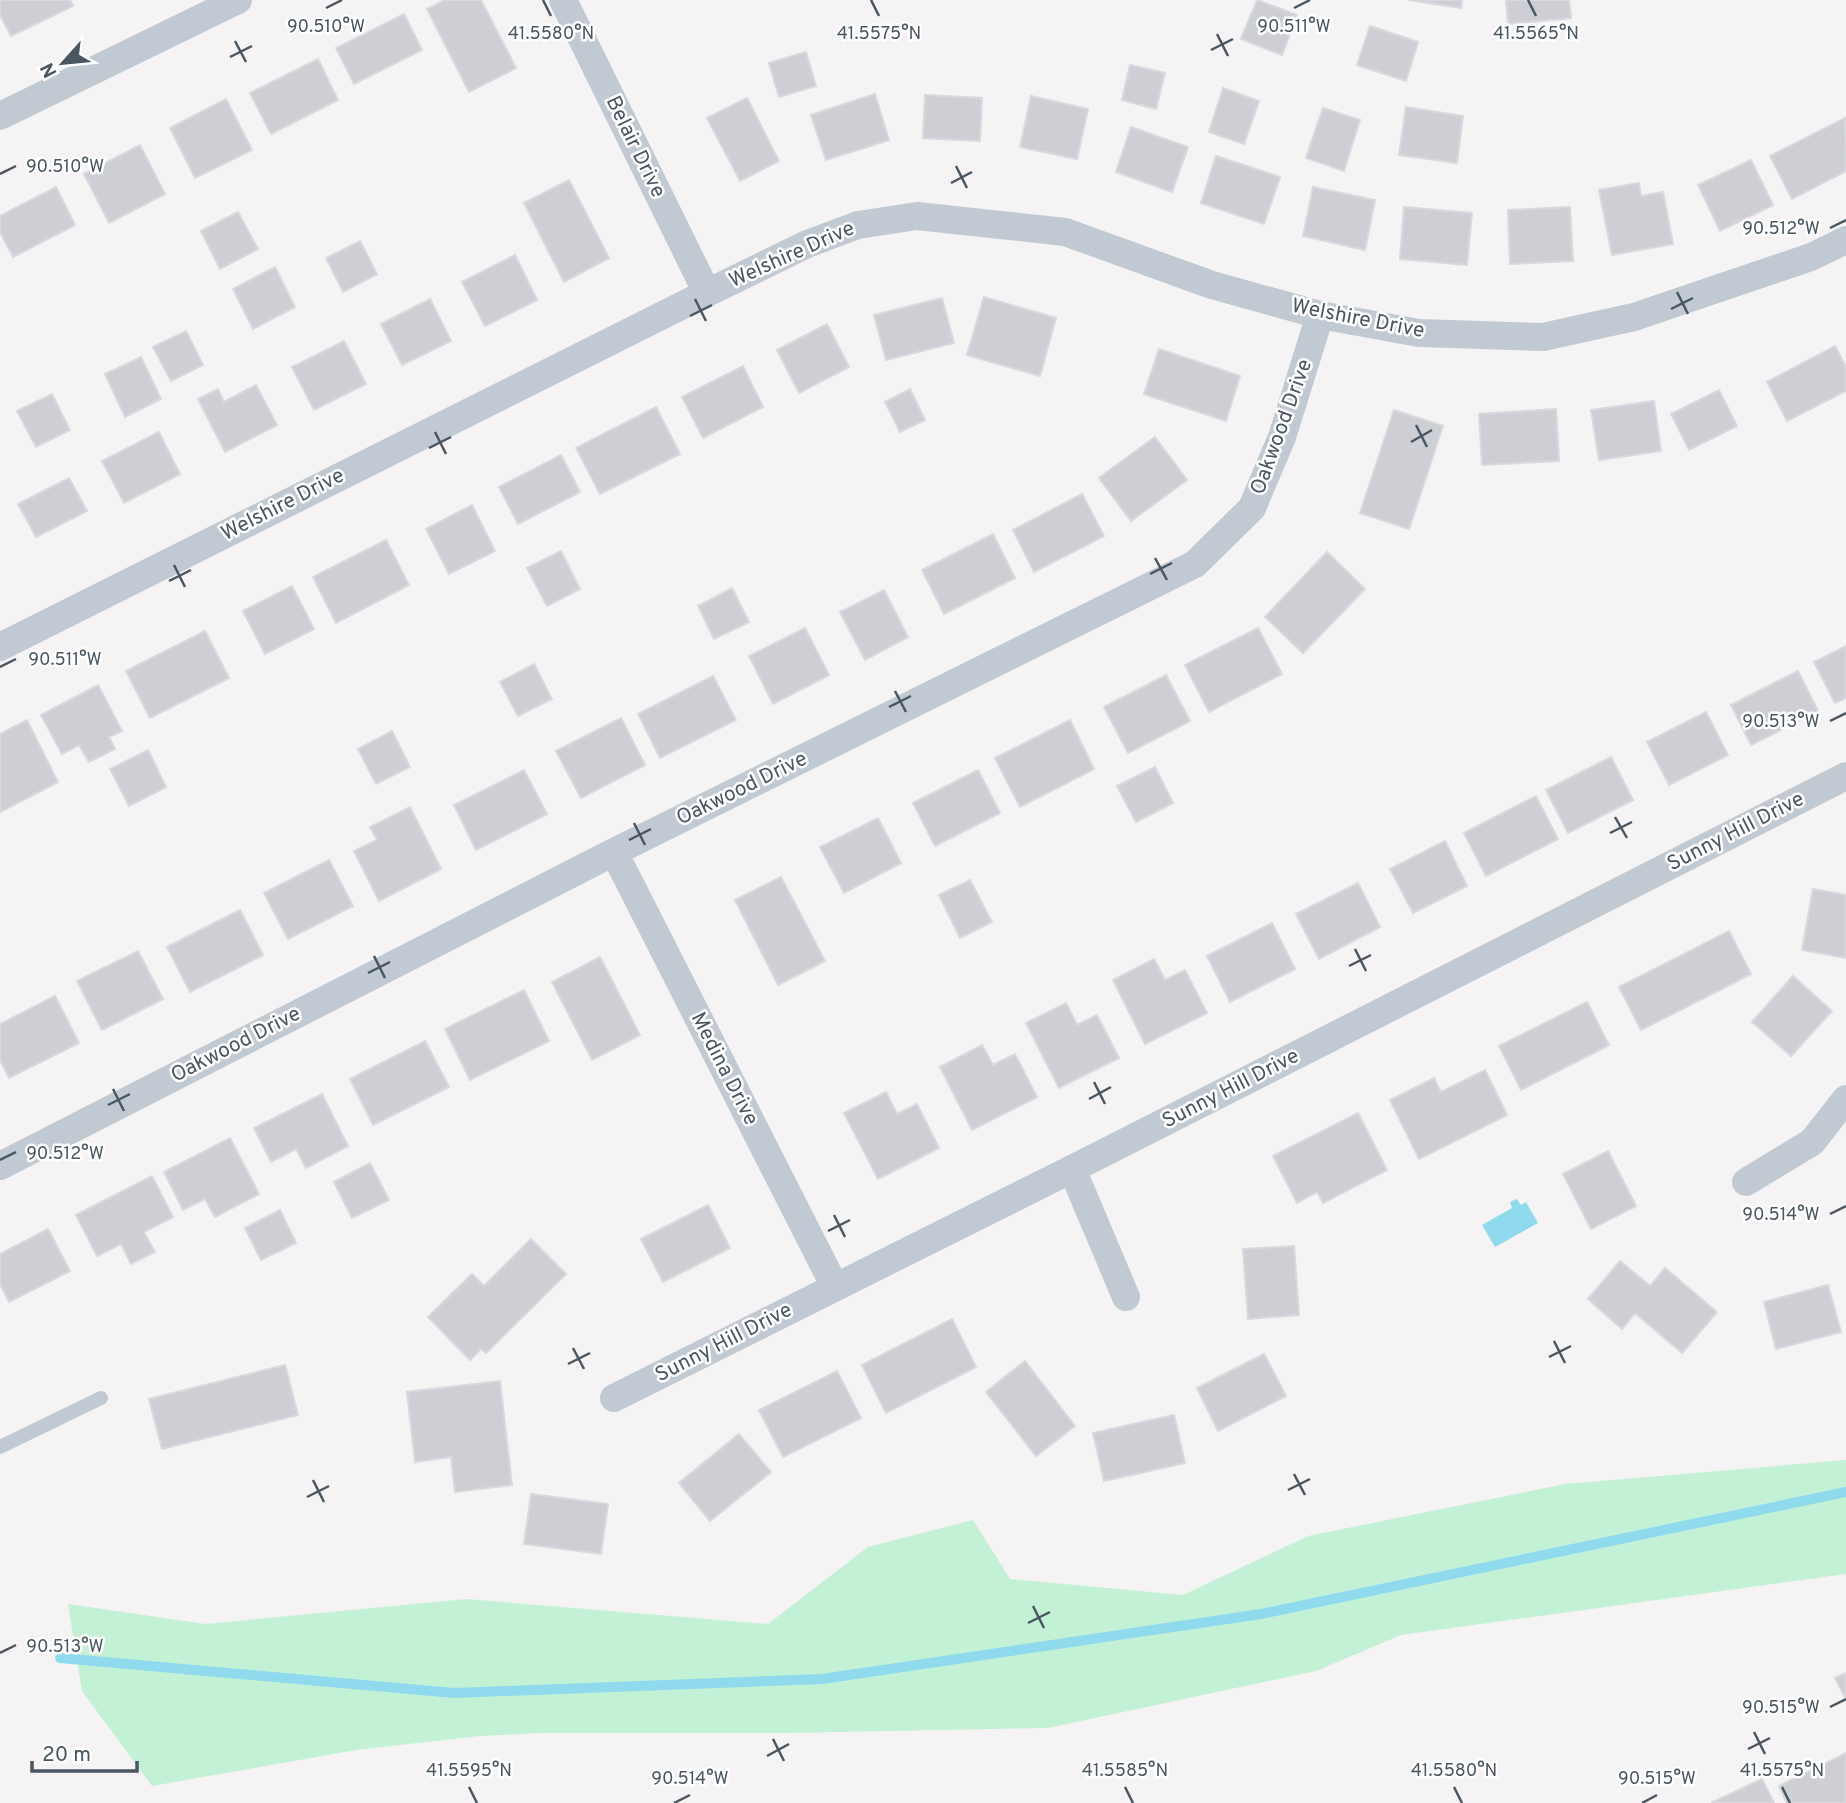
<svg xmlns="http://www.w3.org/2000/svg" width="1846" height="1803" font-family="Overpass,sans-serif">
  <rect width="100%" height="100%" fill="#f5f3f3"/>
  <path fill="#c3f1d5" d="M1846 1460V1574L1401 1635 1316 1671 1048 1728 785 1733H542L480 1736 356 1750 152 1786 82 1691 68 1604 205 1624 467 1599 768 1624 868 1547 973 1520 1010 1579 1183 1595 1308 1536 1565 1484Z"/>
  <path fill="#90daee" d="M1517 1199 1521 1205 1526 1202 1538 1223 1495 1247 1482 1225 1512 1208 1510 1202Z"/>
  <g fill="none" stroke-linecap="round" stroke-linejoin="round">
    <path stroke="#90daee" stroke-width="10" d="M60 1658 454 1693 822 1679 1261 1614 1846 1492"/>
  </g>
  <path fill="#cdcfd5" stroke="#d7d9de" stroke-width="2" d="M0 0H70L73 6 11 36 0 15Z
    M445 0H481L516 68 469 92 427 9Z
    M1257 0 1297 15 1282 55 1241 39Z
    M1409 0H1462L1461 8Z
    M1506 0H1569L1571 18 1508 24Z
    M404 14 422 50 354 84 336 48Z
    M1370 26 1418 42 1406 81 1357 65Z
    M806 52 816 86 779 97 769 63Z
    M318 59 338 100 271 134 250 93Z
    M1130 65 1165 73 1156 109 1122 100Z
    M1223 88 1259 101 1244 144 1209 132Z
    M875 94 889 140 826 160 811 115Z
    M925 95 982 98 980 141 923 138Z
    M1031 96 1088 109 1077 159 1020 147Z
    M747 98 779 161 740 181 707 118Z
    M226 99 252 150 195 178 170 128Z
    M1406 107 1463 116 1457 163 1399 155Z
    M1323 108 1360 120 1344 171 1306 158Z
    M1845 118 1846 171 1792 199 1770 156Z
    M1131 127 1188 147 1172 192 1116 172Z
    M140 145 165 194 109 223 84 174Z
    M1216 156 1280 177 1264 224 1201 203Z
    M1751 160 1773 205 1720 231 1698 185Z
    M569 180 609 258 564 282 524 203Z
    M1639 183 1641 196 1663 192 1673 244 1612 255 1599 190Z
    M56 187 75 225 13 257 0 232V216Z
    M1313 187 1375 200 1365 250 1303 236Z
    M1404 207 1472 213 1467 265 1400 259Z
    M1570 207 1573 261 1510 264 1508 210Z
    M238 212 258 249 220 269 201 231Z
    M360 241 377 274 343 292 326 258Z
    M515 255 537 300 485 326 462 282Z
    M275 267 295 307 253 329 233 289Z
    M984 297 1056 318 1040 376 967 355Z
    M942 298 954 343 886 360 874 315Z
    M430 299 451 341 402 365 381 324Z
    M827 324 849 367 799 393 777 350Z
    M186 331 203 365 171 381 153 347Z
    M344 341 366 384 314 410 292 367Z
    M1835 346 1846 367V391L1787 421 1767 382Z
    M1159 349 1240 376 1226 421 1144 394Z
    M141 357 161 399 125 417 105 374Z
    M743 366 763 407 703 438 682 397Z
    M256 385 277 425 225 452 198 399 218 389 224 402Z
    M910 389 925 420 900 432 885 402Z
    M1719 390 1737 426 1689 450 1671 414Z
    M52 394 70 430 36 447 17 411Z
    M1654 401 1661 451 1599 460 1591 410Z
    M656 407 680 454 600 494 576 448Z
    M1556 409 1559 461 1482 465 1479 414Z
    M1394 410 1443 426 1409 529 1360 513Z
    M159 432 180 474 124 503 102 461Z
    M1155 437 1187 480 1131 521 1099 478Z
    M561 455 580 492 518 524 499 487Z
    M69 478 87 511 36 537 18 504Z
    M1082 494 1104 536 1034 572 1013 530Z
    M472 505 495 551 449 574 426 529Z
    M993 534 1015 578 944 614 922 570Z
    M386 540 409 585 336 623 313 577Z
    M561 551 580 589 547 606 527 568Z
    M1327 552 1365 589 1303 653 1265 617Z
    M292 586 314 629 265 654 243 611Z
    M732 588 749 622 714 639 698 606Z
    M884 590 908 637 865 660 840 612Z
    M805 628 829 675 773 704 749 656Z
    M1258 628 1282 674 1209 712 1185 665Z
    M205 631 229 678 150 718 126 671Z
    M1846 646V698L1835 703 1814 662Z
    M534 664 552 699 518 716 500 682Z
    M1798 671 1818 711 1751 745 1731 705Z
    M1166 675 1190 721 1128 753 1104 707Z
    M713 676 736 720 660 758 638 714Z
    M98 685 122 731 109 737 115 749 89 762 79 745 62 754 41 715Z
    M1706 712 1728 755 1669 785 1647 742Z
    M621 718 645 765 581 798 556 751Z
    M27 720 58 782 0 812V734Z
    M1070 720 1094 769 1020 807 995 758Z
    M392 731 410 767 376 784 358 749Z
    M148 750 166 787 129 806 110 769Z
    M1611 757 1633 800 1568 833 1546 790Z
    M1155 767 1173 803 1136 822 1117 786Z
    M524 770 547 814 476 850 454 805Z
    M978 770 1000 813 935 846 913 803Z
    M1536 796 1558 839 1486 876 1464 833Z
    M410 807 441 869 379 901 354 851 377 840 370 827Z
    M878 818 901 863 844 893 820 847Z
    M1445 841 1467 886 1413 913 1390 869Z
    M329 860 353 906 288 939 264 893Z
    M781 877 825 961 778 985 735 900Z
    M970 880 992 922 960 938 939 895Z
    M1358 883 1380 927 1319 959 1296 914Z
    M1813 889 1846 895V958L1802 950Z
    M240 910 263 955 190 992 167 947Z
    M1272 923 1295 969 1230 1002 1207 956Z
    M1729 931 1751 974 1641 1030 1619 987Z
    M138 951 163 999 102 1030 77 981Z
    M600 957 640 1035 592 1060 552 982Z
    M1154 959 1165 980 1185 970 1207 1013 1145 1044 1113 980Z
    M1793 976 1832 1011 1791 1056 1752 1022Z
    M524 990 549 1041 470 1080 445 1029Z
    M55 996 79 1043 9 1078 0 1060V1024Z
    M1587 1002 1609 1045 1521 1090 1499 1046Z
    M1066 1003 1077 1025 1097 1015 1119 1058 1059 1088 1026 1023Z
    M425 1041 449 1087 373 1125 350 1079Z
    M982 1045 993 1065 1015 1054 1037 1097 972 1130 940 1067Z
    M1485 1070 1507 1115 1419 1159 1390 1100 1434 1078 1441 1092Z
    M886 1092 897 1114 917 1104 939 1148 878 1179 844 1113Z
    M322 1094 348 1146 306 1168 296 1149 271 1162 254 1128Z
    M1358 1113 1387 1170 1323 1203 1317 1192 1297 1203 1273 1156Z
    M230 1138 259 1194 215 1217 205 1199 183 1210 164 1172Z
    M1608 1151 1636 1206 1591 1229 1563 1174Z
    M370 1163 389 1200 352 1218 334 1182Z
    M152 1176 173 1217 144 1232 155 1252 131 1264 121 1244 97 1256 76 1215Z
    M708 1205 730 1248 663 1282 641 1239Z
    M280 1210 296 1243 261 1260 245 1228Z
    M48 1229 70 1271 9 1302 0 1284V1254Z
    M531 1239 566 1274 486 1353 481 1349 470 1360 428 1317 472 1274 484 1286Z
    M1294 1246 1299 1315 1248 1319 1243 1249Z
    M1620 1261 1650 1286 1665 1268 1717 1312 1682 1353 1635 1313 1622 1329 1588 1299Z
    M1828 1285 1841 1332 1776 1349 1764 1302Z
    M952 1319 976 1367 886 1413 862 1365Z
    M1264 1354 1286 1396 1218 1431 1197 1388Z
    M1025 1361 1075 1426 1036 1456 986 1392Z
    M285 1365 298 1415 162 1449 149 1399Z
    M837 1371 861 1418 783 1457 759 1410Z
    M500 1381 512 1485 455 1492 451 1457 415 1462 407 1392Z
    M1174 1415 1185 1463 1104 1481 1093 1433Z
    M739 1434 771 1472 710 1521 679 1483Z
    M531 1494 608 1504 601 1554 524 1544Z
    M1846 1673V1699L1835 1678Z
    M1846 1753V1803H1787L1779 1786Z
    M1762 1779 1774 1803H1711Z"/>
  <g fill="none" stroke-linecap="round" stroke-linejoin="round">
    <path stroke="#c1cad2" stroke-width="14" d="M0 1447 101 1398"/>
    <path stroke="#c1cad2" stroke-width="28" d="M563 0 707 293
      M0 116 238 0
      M0 647 707 293 807 244 858 225 917 216 1065 232 1212 285 1320 315 1419 333 1543 337 1634 317 1811 257 1846 240
      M614 852 835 1287
      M0 1166 614 852 1195 564 1252 508 1282 437 1320 315
      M1072 1169 1126 1297
      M1746 1182 1812 1142 1846 1099
      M614 1398 1072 1169 1846 776"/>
  </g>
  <path fill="none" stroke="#4a5661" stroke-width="2.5" d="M543 0 551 16M871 0 879 16M1528 0 1536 16M326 8 342 0M1294 8 1310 0M1217 34 1228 56M235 41 246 62M1211 50 1233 39M230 57 252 46M956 166 967 188M0 174 16 166M951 183 972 172M1830 228 1846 220M1677 292 1688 314M695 299 706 321M1671 309 1693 298M690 316 712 305M1416 425 1427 447M435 432 446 454M1411 442 1432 430M429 448 451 437M1155 558 1167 580M174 565 185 587M1150 574 1172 563M169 581 191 570M0 667 16 659M895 691 906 712M889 707 911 696M1830 721 1846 713M1615 817 1627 838M634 823 645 845M1610 833 1632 822M629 840 651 829M1355 949 1366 971M374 956 385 978M1349 966 1371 955M368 973 390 962M1094 1082 1105 1104M113 1089 124 1111M1089 1099 1111 1087M108 1105 130 1094M0 1160 16 1152M1830 1214 1846 1206M834 1215 845 1237M828 1231 850 1220M1554 1341 1565 1363M573 1348 584 1369M1549 1357 1571 1346M568 1364 590 1353M1294 1474 1305 1495M313 1480 324 1502M1288 1490 1310 1479M307 1497 329 1486M1033 1606 1044 1628M1028 1623 1050 1612M0 1653 16 1645M1830 1707 1846 1699M1754 1732 1765 1754M773 1739 784 1761M1748 1749 1770 1738M767 1756 789 1744M469 1787 477 1803M1125 1787 1133 1803M1454 1787 1462 1803M1782 1787 1790 1803M674 1803 690 1795M1642 1803 1657 1795"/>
  <g text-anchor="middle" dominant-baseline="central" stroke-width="5" stroke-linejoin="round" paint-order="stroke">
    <g font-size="21" fill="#4a5661" stroke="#fff">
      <text transform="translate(635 147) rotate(64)">Belair Drive</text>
      <text transform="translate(792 255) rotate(-24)">Welshire Drive</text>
      <text transform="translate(1358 319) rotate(11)">Welshire Drive</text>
      <text transform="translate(1282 427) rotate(-70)">Oakwood Drive</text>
      <text transform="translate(283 505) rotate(-27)">Welshire Drive</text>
      <text transform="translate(742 789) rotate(-26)">Oakwood Drive</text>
      <text transform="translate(1736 832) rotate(-27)">Sunny Hill Drive</text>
      <text transform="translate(236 1045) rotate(-27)">Oakwood Drive</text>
      <text transform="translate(724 1069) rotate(63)">Medina Drive</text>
      <text transform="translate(1231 1089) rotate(-27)">Sunny Hill Drive</text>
      <text transform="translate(724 1343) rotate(-27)">Sunny Hill Drive</text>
    </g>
  </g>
  <g font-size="18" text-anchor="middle" fill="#4a5661" stroke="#fff" stroke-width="5" stroke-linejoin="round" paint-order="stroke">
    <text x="326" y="32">90.510°W</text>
    <text x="1294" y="32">90.511°W</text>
    <text x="551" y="39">41.5580°N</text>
    <text x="879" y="39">41.5575°N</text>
    <text x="1536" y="39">41.5565°N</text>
    <text x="65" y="172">90.510°W</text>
    <text x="1781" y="234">90.512°W</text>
    <text x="65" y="665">90.511°W</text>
    <text x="1781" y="727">90.513°W</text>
    <text x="65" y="1159">90.512°W</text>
    <text x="1781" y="1220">90.514°W</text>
    <text x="65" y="1652">90.513°W</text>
    <text x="1781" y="1713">90.515°W</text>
    <text x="469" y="1776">41.5595°N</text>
    <text x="1125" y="1776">41.5585°N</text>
    <text x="1454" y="1776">41.5580°N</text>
    <text x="1782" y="1776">41.5575°N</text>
    <text x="690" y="1784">90.514°W</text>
    <text x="1657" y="1784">90.515°W</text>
  </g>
  <g transform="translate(63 63) rotate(243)" stroke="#ffffff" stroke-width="5" paint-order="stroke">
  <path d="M0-5L12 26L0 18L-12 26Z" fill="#4a5661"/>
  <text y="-10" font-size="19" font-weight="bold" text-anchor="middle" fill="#4a5661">N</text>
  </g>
  <path d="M32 1761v10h105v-10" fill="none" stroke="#4a5661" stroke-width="3.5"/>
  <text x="42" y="1761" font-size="21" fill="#4a5661" stroke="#ffffff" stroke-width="5" paint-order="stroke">20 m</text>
</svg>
